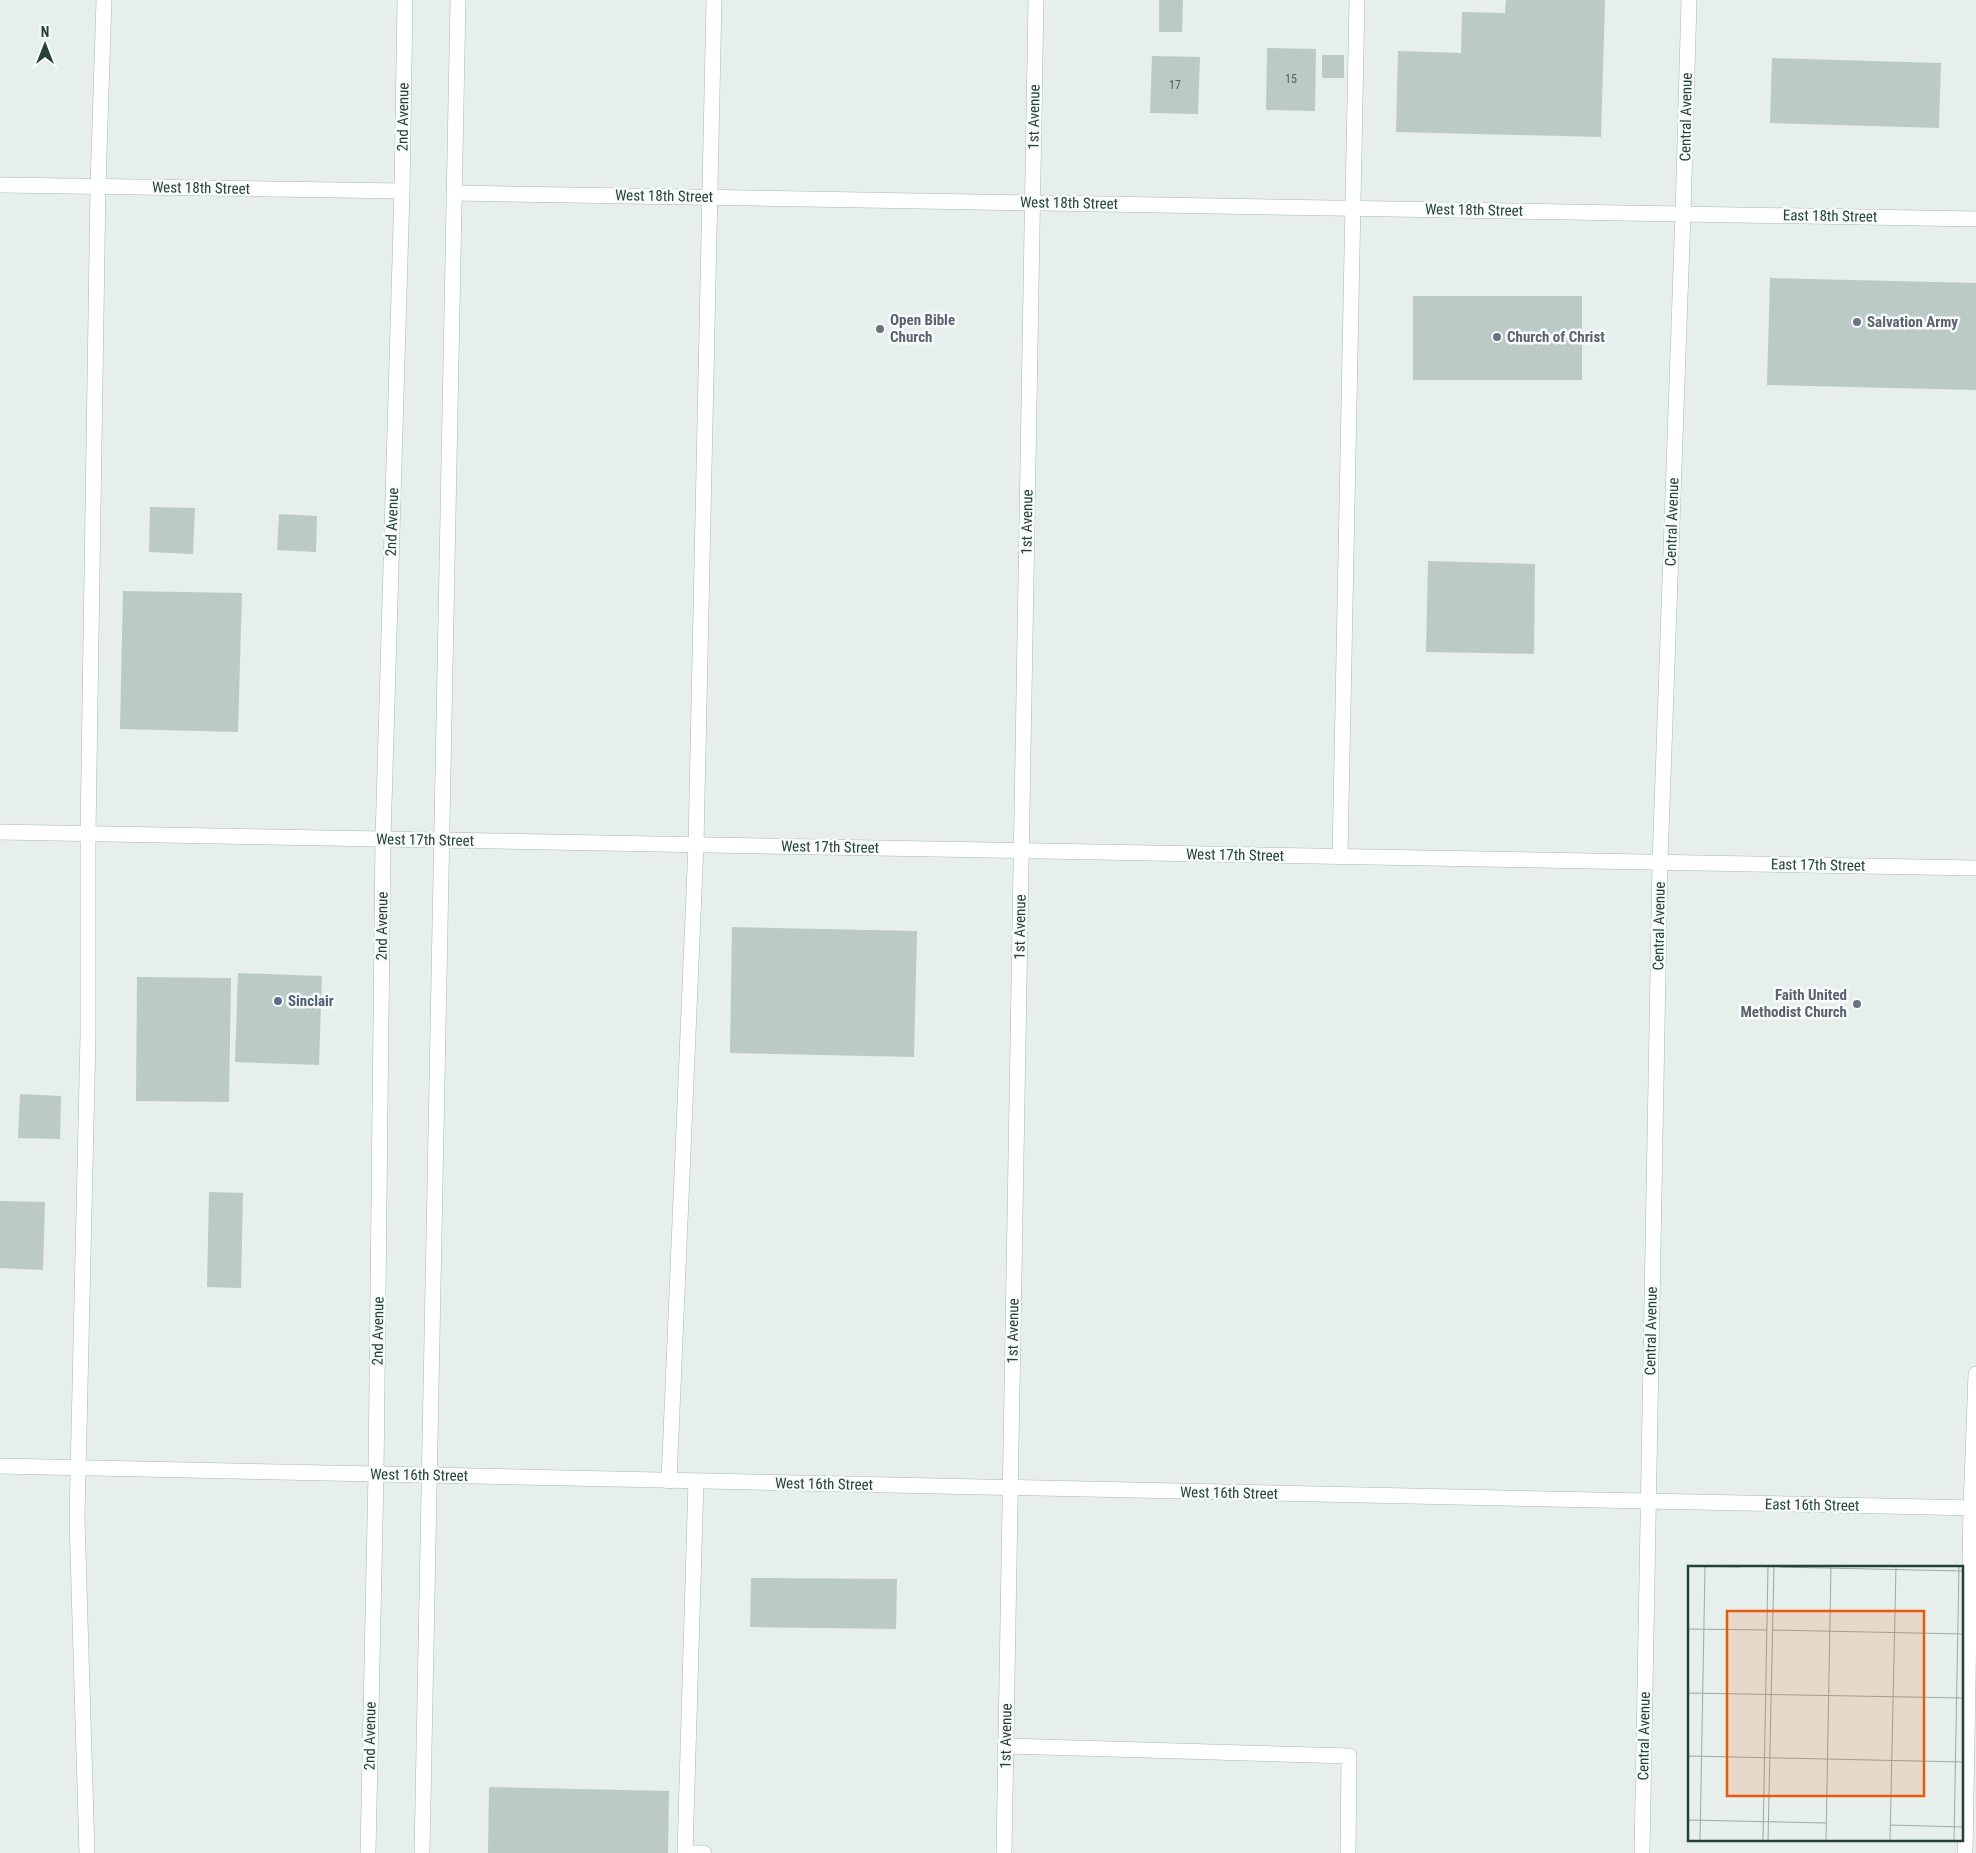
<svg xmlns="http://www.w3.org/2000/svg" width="1976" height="1853" font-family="'Roboto Condensed',sans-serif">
  <rect width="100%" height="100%" fill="#e6efeb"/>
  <path fill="#bbcac4" d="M1159 0H1183L1182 32H1159Z
    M1506 0H1605L1601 137 1396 132 1398 51 1461 53 1462 12 1505 13Z
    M1267 48 1316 49 1315 111 1266 110Z
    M1322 55H1344V78H1322Z
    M1152 56 1200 57 1198 114 1150 113Z
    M1772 58 1941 63 1939 128 1770 123Z
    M1770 278 1976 283V390L1767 385Z
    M1413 296H1582V380H1413Z
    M150 507 195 508 193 554 149 552Z
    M279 514 317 516 316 552 277 550Z
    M1428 561 1535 564 1534 654 1426 652Z
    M123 591 242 593 238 732 120 729Z
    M732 927 917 931 914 1057 730 1053Z
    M238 973 322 976 319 1065 235 1062Z
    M137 977 231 978 229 1102 136 1101Z
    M20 1094 61 1096 60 1139 18 1138Z
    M209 1192 243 1193 241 1288 207 1287Z
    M0 1201 45 1202 43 1270 0 1268Z
    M751 1578 897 1579 896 1629 750 1627Z
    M489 1787 669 1791 668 1853H488Z"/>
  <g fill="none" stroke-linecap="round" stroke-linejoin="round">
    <g stroke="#a8b8b2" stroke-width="16">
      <path id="lane" d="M1340 857 1357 0
        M669 1481 696 845 714 0
        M1005 1746 1349 1756 1348 1853
        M87 1853 77 1519 88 1036V833L98 186 104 0
        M685 1853 696 1481
        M685 1853H704
        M1965 1853 1971 1508 1976 1374"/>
    </g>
    <g stroke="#a8b8b2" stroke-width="16">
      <path id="street" d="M0 185 402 191
        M454 193 1976 219
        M0 832 1976 868
        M1004 1853 1036 0"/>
    </g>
    <g stroke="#a4bbb3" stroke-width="16">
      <path id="secondary" d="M0 1466 1976 1508
        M368 1853 376 1474 383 839 402 191 405 0
        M422 1853 458 0
        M1642 1853 1660 862 1683 213 1689 0"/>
    </g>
    <use href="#lane" stroke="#fff" stroke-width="15"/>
    <use href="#street" stroke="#fff" stroke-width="15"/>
    <use href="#secondary" stroke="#fff" stroke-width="15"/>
  </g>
  <g fill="#6b7280" stroke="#f7fbf9" stroke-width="2">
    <circle cx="1857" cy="322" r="5"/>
    <circle cx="880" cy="329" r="5"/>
    <circle cx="1497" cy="337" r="5"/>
    <circle cx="1857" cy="1004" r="5"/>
  </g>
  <circle fill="#5c6f8a" stroke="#f7fbf9" stroke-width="2" cx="278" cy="1001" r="5"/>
  <g text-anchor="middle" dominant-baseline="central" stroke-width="5" stroke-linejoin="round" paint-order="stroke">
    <g font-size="12" fill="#4a645c">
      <text x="1291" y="79">15</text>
      <text x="1175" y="85">17</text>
    </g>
    <g font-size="15" fill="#24423a" stroke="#f7fbf9">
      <text transform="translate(403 117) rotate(-89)">2nd Avenue</text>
      <text transform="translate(1034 117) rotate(-89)">1st Avenue</text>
      <text transform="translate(1686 117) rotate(-89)">Central Avenue</text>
      <text transform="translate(201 188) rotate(1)">West 18th Street</text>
      <text transform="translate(664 196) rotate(1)">West 18th Street</text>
      <text transform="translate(1069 203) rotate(1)">West 18th Street</text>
      <text transform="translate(1474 210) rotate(1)">West 18th Street</text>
      <text transform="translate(1830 216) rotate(1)">East 18th Street</text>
      <text transform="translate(392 522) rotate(-88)">2nd Avenue</text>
      <text transform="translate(1027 522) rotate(-89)">1st Avenue</text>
      <text transform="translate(1672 522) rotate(-88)">Central Avenue</text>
      <text transform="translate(425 840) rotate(1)">West 17th Street</text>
      <text transform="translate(830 847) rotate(1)">West 17th Street</text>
      <text transform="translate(1235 855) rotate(1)">West 17th Street</text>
      <text transform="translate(1818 865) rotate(1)">East 17th Street</text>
      <text transform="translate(382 926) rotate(-89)">2nd Avenue</text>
      <text transform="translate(1659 926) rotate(-89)">Central Avenue</text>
      <text transform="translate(1020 927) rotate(-89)">1st Avenue</text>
      <text transform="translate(378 1331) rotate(-89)">2nd Avenue</text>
      <text transform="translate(1013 1331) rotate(-89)">1st Avenue</text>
      <text transform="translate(1651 1331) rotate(-89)">Central Avenue</text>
      <text transform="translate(419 1475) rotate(1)">West 16th Street</text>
      <text transform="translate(824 1484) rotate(1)">West 16th Street</text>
      <text transform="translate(1229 1493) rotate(1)">West 16th Street</text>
      <text transform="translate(1812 1505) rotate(1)">East 16th Street</text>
      <text transform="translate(370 1736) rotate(-89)">2nd Avenue</text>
      <text transform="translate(1006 1736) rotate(-89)">1st Avenue</text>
      <text transform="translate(1644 1736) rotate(-89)">Central Avenue</text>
    </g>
    <g font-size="15" font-weight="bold" fill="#5b616d" stroke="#f7fbf9" text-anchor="start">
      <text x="890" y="320">Open Bible<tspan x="890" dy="17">Church</tspan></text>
      <text x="1867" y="322">Salvation Army</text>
      <text x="1507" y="337">Church of Christ</text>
      <text x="1847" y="995" text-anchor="end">Faith United<tspan x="1847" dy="17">Methodist Church</tspan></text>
    </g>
    <g font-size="15" font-weight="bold" fill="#4e5e75" stroke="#f7fbf9" text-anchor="start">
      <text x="288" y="1001">Sinclair</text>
    </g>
  </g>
  <g transform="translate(1688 1566)">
    <rect width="275" height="275" fill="#e6efeb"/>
    <path fill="none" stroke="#98aaa4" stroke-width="1" d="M7 0 51 1M91 1 275 5M0 63 79 64M84 64 275 68M0 127 275 132M0 190 275 196M0 254 139 257M202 259 275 261M12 275 17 1M75 275 80 0M80 275 86 0M138 275 143 0M202 275 208 0M266 275 271 0"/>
    <path fill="#e8590c" fill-opacity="0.15" stroke="#e8590c" stroke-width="2.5" d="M39 45H236V230H39Z"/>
    <rect width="275" height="275" fill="none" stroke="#24423a" stroke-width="2.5"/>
  </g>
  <g transform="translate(45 45)" stroke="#f7fbf9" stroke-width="4" paint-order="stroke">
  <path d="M0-4L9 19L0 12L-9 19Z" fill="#24423a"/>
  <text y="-8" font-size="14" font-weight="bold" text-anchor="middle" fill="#24423a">N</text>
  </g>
</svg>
